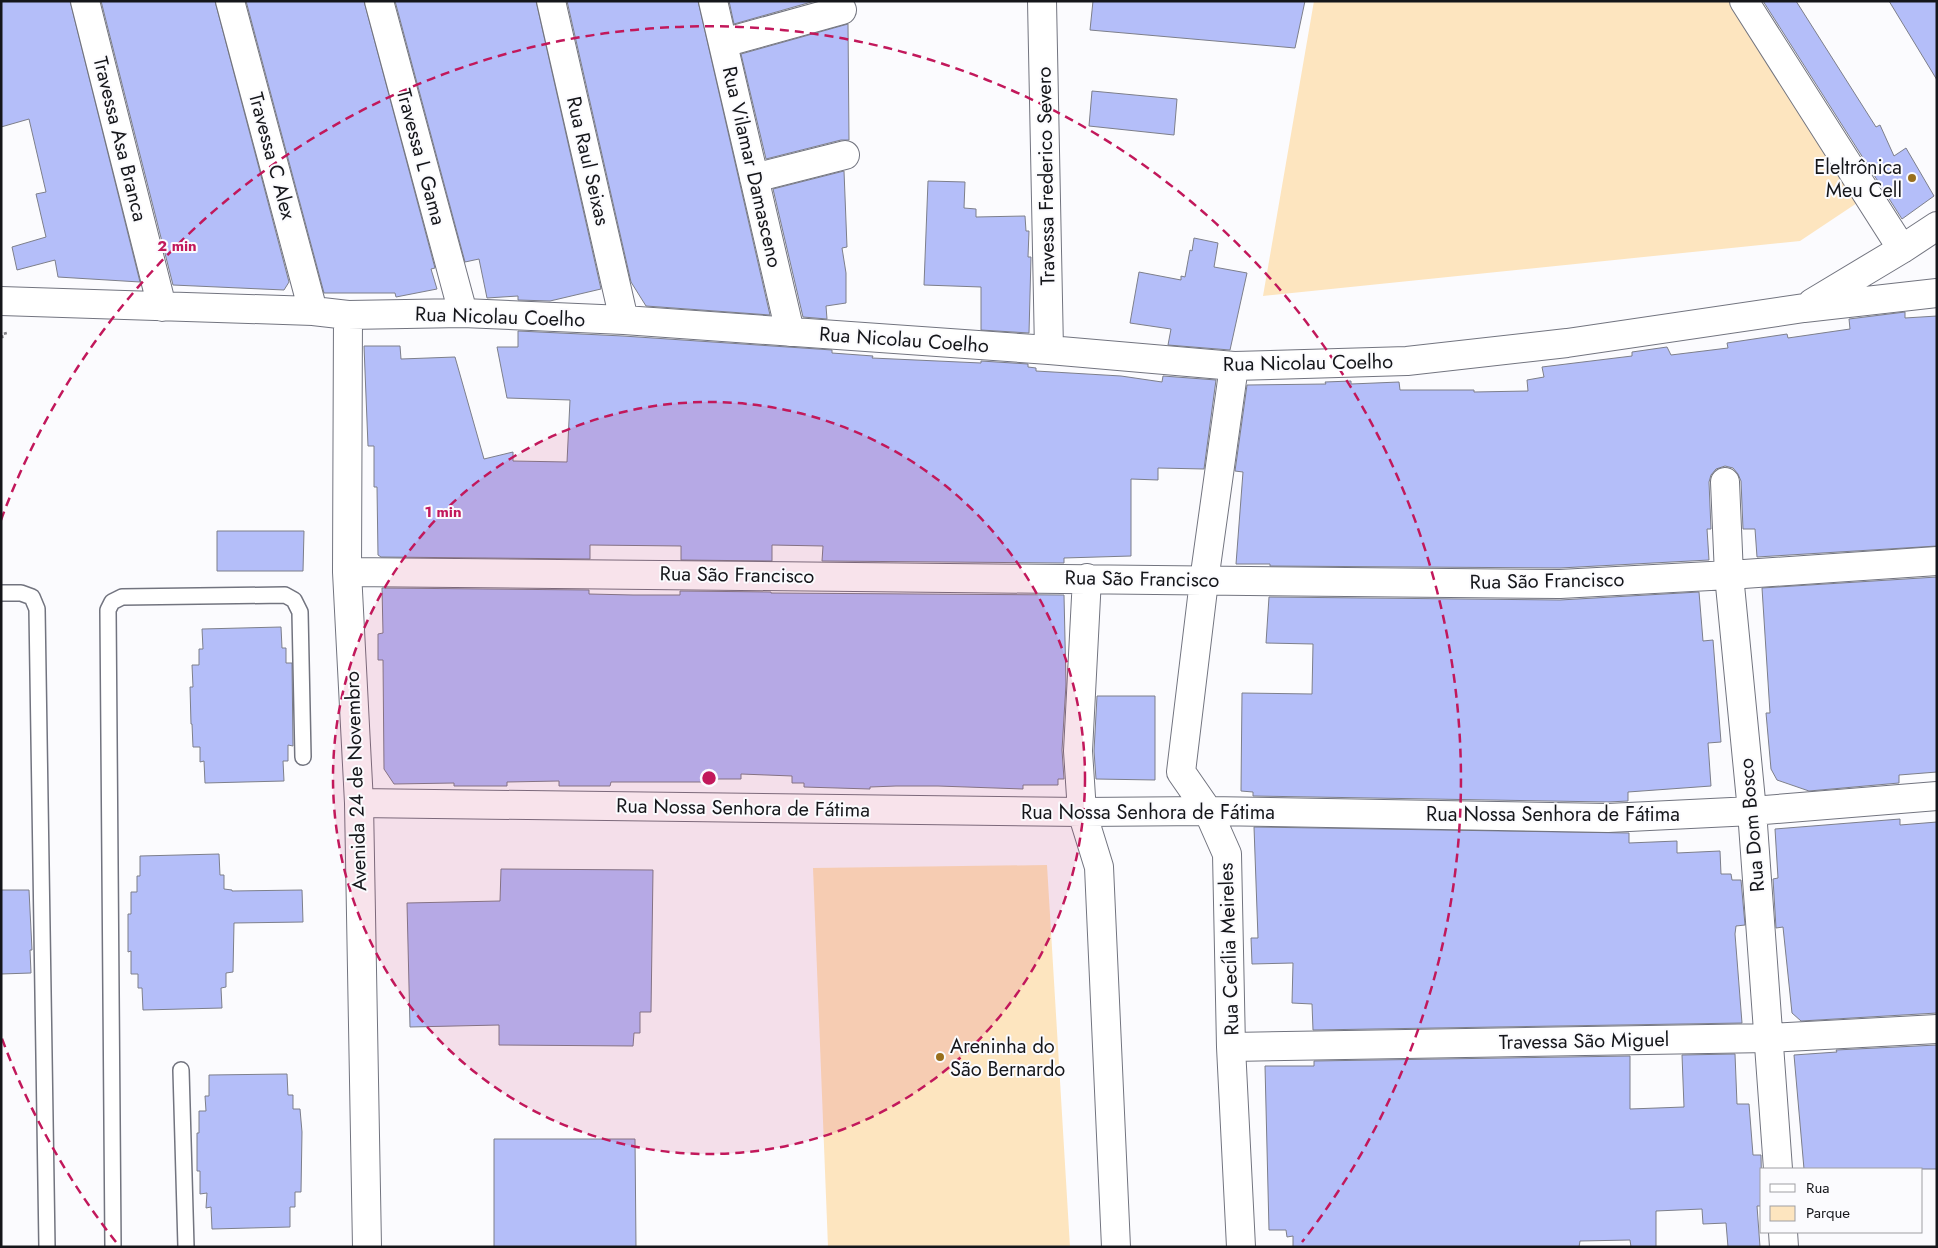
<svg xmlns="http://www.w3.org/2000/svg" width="1938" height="1248" font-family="Jost,sans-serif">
  <rect width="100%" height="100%" fill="#fbfbfe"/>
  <path fill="#fde5bf" d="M1314 1H1731L1857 203 1800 241 1263 296Z
    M1047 865 1070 1247H828L813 868Z"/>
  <path fill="#b4bef9" stroke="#7d7f8a" d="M1 1H70L140 282 58 277 55 260 17 270 12 247 46 237 36 194 46 192 29 119 1 127Z
    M101 1H215L289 282 284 290 173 285Z
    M246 1H364L435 268 431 269 437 289 396 297 395 293H324Z
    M395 1H536L601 289 550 301 518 300V296L487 298 479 259 465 262Z
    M567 1H698L770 315 646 306 631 282Z
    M729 1H815L734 24Z
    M1093 1H1305L1295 48 1090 30Z
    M1763 1H1796L1876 127 1880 125 1894 156 1906 148 1934 196 1902 219Z
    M1889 1H1937V80Z
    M848 24 849 140H841L766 159 741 54Z
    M1092 91 1177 99 1174 135 1089 126Z
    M844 171 847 247 842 248 846 273V303L826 306 827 319 803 317 773 189Z
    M928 181 965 182 964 208 976 209V217L1025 216 1026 231H1029L1028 257H1031L1029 333 981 330V287L924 285Z
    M1194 238 1218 243 1214 267 1247 273 1230 350 1168 345 1171 329 1130 323 1139 272 1181 280V276L1185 277 1190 250 1192 251Z
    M1905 312V318L1937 316V546L1757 557 1755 529H1743L1741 481 1738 474 1733 468 1725 466 1716 469 1711 475 1709 482 1711 529H1707L1709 560 1560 568 1270 566V564H1236L1243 472 1235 471 1247 385 1326 384 1325 382 1351 381V384L1399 382 1400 390H1474V392L1528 391 1527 380 1544 377 1542 367 1632 356V352L1667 347 1671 355 1728 348 1727 343 1787 334 1788 338 1850 329 1849 319Z
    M518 331 623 336 832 350V353L873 356 872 358 981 363V361L1028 364V367L1036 368V371L1121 376 1162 382 1163 376 1216 380 1204 469 1158 468V480L1131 479V556L1064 558V563L822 561 823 546 772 545V561L681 560V546L590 545V559L381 557 378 555 377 487H374V446H368L364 346H400L401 359 455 357 484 459 513 452V461L567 462 570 400 507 398 497 347H518Z
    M217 531H304L303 571H217Z
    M1937 577V772L1899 775V783L1809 791 1777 780 1771 769 1766 713H1770L1762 588Z
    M382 588 589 590V594L633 595H680V591L771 592V593L1064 595 1066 684 1062 750 1064 779H1058V785H1023V789L938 786H896L870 787V789L804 787V783H792V776L741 774V779H702V782H611L610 786H559V781L507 782V786H454V783L394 784 384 769 383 660H378V634L383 633Z
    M1699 592 1703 641 1713 640 1721 742 1708 743 1711 786 1628 792V801L1608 802 1253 796V792L1241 791 1242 693 1312 694 1313 644 1266 643 1269 597 1560 600Z
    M281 627 282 648H286V663H292L293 746 288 745V761H283L284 781 205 783 204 761 200 762V747H193L192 724H191L190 687H193L192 665H199V649H203L202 629Z
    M1097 696H1155V780L1096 779 1094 751Z
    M1900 819V825L1937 822V1013L1801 1021 1792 1013 1783 927 1776 928 1773 879 1778 878 1775 829Z
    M1254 827 1629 833V843L1677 841V853L1720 851 1721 874H1731L1732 880H1741L1745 925 1736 926 1735 934 1742 1023 1313 1030 1312 1004 1292 1003 1293 963 1252 964 1251 938H1258Z
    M219 854 220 875H224V889L232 890V891L302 890 303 922 234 923 233 972 226 973V987L221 988 222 1008 143 1010 142 988H138V974H131V951L128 952V914H131V892H137V876H140V856Z
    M501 869 653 870 651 1012H640V1033H634L633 1046 499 1045V1025L410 1027 407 903 500 901Z
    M1 890H29L32 950H30L31 973 1 974Z
    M1937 1045V1169H1804L1794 1055 1837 1052 1836 1050Z
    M1735 1054 1737 1104H1749L1753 1155H1761L1762 1206H1757L1760 1247H1728L1726 1223 1703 1224 1702 1209 1656 1211V1247H1631L1630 1240 1580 1241 1579 1247H1293V1236L1287 1237 1286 1230H1269L1265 1066H1314V1061L1630 1056V1109L1684 1107 1682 1055Z
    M287 1074 288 1095H293V1109H300L302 1132 301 1192H295V1207H290V1227L212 1229 211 1207 206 1208 207 1193 200 1194V1171H197V1133H199V1111H206L205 1096H209V1075Z
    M494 1139H635L636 1247H494Z"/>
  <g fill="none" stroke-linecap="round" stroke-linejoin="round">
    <g stroke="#72747f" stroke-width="18">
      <path id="lane" d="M1 593H21L32 597 37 609 47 1247
        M181 1070 186 1247
        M113 1247 108 610 112 602 122 597 285 595 294 600 300 612 303 757"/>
    </g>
    <g stroke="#72747f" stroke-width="30">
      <path id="street" d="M85 1 162 307
        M230 1 313 311
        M379 1 463 313
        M551 1 624 320
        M713 1 790 332
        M1042 1 1049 350
        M1744 1 1902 249
        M723 43 842 10
        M754 178 845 155
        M1 301 313 311 348 315 463 313 624 320 1049 350 1234 366 1407 361 1567 343 1804 308 1937 293
        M1812 303 1902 249 1937 226
        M348 315 347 572 359 803 367 1247
        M1234 366 1204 581 1181 772 1208 811 1227 854 1231 1047 1241 1247
        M1725 482 1729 575 1752 811 1778 1169
        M347 572 1560 584 1729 575 1937 561
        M1087 578 1078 751 1082 812 1099 867 1116 1247
        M359 803 1082 812 1208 811 1608 818 1752 811 1937 796
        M1231 1047 1769 1038 1937 1029
        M1783 1232 1784 1247"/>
    </g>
    <path stroke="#828286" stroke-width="3" stroke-dasharray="2.5 4" stroke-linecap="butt" d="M1 337 6 336 5 332"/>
    <use href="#lane" stroke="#fff" stroke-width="15"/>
    <use href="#street" stroke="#fff" stroke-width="28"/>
  </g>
  <circle cx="709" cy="778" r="376" fill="#c2185b" fill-opacity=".12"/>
  <g fill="none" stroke="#c2185b" stroke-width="2.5" stroke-dasharray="9 6">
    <circle cx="709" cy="778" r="376"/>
    <path d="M116 1242A753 753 0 0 1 1 1036M1 520A753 753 0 1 1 1302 1242"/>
  </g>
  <g fill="#996f1c" stroke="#fbfbfe" stroke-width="2">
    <circle cx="1912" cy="178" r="5"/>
    <circle cx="940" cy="1057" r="5"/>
  </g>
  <g text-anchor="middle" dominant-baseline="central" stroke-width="4" stroke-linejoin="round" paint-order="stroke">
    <g font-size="20" fill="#15161a" stroke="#fbfbfe">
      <text transform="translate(120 139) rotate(76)">Travessa Asa Branca</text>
      <text transform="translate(272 156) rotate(75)">Travessa C Alex</text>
      <text transform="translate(421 157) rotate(75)">Travessa L Gama</text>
      <text transform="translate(588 161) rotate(77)">Rua Raul Seixas</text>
      <text transform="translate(752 167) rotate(77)">Rua Vilamar Damasceno</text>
      <text transform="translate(1046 176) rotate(-91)">Travessa Frederico Severo</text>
      <text transform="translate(500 317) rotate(2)">Rua Nicolau Coelho</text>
      <text transform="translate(904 340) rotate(4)">Rua Nicolau Coelho</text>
      <text transform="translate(1308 363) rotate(-1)">Rua Nicolau Coelho</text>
      <text transform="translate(737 575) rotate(1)">Rua São Francisco</text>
      <text transform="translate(1142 579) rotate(1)">Rua São Francisco</text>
      <text transform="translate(1547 581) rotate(-1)">Rua São Francisco</text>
      <text transform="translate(356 781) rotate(-92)">Avenida 24 de Novembro</text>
      <text transform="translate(743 808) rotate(1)">Rua Nossa Senhora de Fátima</text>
      <text x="1148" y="812">Rua Nossa Senhora de Fátima</text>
      <text x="1553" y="814">Rua Nossa Senhora de Fátima</text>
      <text transform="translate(1752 825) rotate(-95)">Rua Dom Bosco</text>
      <text transform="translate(1229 949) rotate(-92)">Rua Cecília Meireles</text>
      <text transform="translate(1584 1041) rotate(-1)">Travessa São Miguel</text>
    </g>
    <g font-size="20" fill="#15161a" stroke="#fbfbfe" text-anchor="end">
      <text x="1902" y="167">Eleltrônica<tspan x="1902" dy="23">Meu Cell</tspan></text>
      <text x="950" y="1046" text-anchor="start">Areninha do<tspan x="950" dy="23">São Bernardo</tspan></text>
    </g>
  </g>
  <circle cx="709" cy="778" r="8" fill="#c2185b" stroke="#fbfbfe" stroke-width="2.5"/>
  <g font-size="15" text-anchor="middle" font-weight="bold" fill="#c2185b" stroke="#fbfbfe" stroke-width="4" stroke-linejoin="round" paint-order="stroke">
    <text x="177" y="251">2 min</text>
    <text x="443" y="517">1 min</text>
  </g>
  <rect width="1938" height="1248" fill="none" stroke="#15161a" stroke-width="5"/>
  <rect x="1760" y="1168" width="162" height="65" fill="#fbfbfe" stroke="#9f9fa3"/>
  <rect x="1770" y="1184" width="25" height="8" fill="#ffffff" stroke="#9f9fa3"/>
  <text x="1806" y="1193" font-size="15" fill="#15161a">Rua</text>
  <rect x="1770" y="1206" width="25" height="15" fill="#fde5bf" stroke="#9f9fa3"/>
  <text x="1806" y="1218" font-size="15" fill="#15161a">Parque</text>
</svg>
